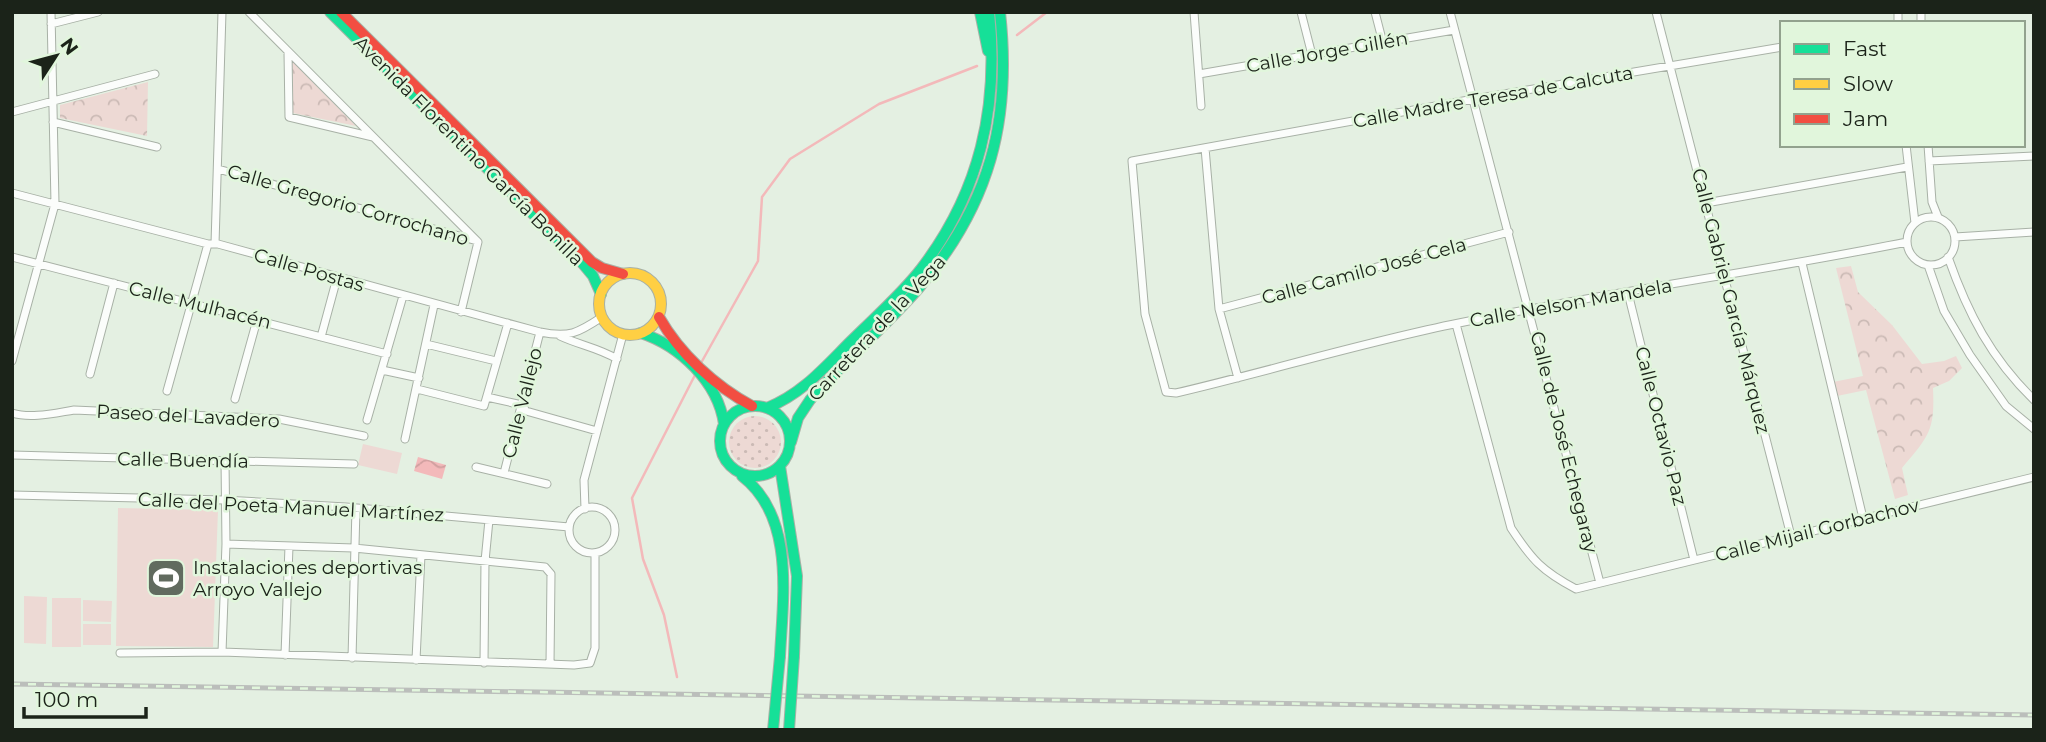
<svg xmlns="http://www.w3.org/2000/svg" width="2046" height="742" font-family="Montserrat,sans-serif">
  <defs>
    <pattern id="park-crowns" width="20" height="18" patternUnits="userSpaceOnUse" patternTransform="scale(1.75)"><rect width="20" height="18" fill="#edd9d4"/><path d="M2 6a3 3 0 1 1 6 0M12 15a3 3 0 1 1 6 0" fill="none" stroke="#cbbab5"/></pattern>
    <pattern id="garden-dots" width="8" height="8" patternUnits="userSpaceOnUse" patternTransform="scale(1.75)"><rect width="8" height="8" fill="#edd9d4"/><path d="M2 2h.1M6 6h.1" fill="none" stroke="#cbbab5" stroke-width="1.8" stroke-linecap="round"/></pattern>
    <pattern id="water-waves" width="16" height="10" patternUnits="userSpaceOnUse" patternTransform="scale(1.75)"><rect width="16" height="10" fill="#f3b9ba"/><path d="M0 5q4-4 8 0t8 0" fill="none" stroke="#d09f9f"/></pattern>
  </defs>
  <rect width="100%" height="100%" fill="#e4f0e2"/>
  <path fill="url(#park-crowns)" d="M292 61 356 126 293 113Z
    M148 82 147 136 60 118V105Z
    M1851 266 1858 292 1892 325 1922 364 1944 361 1956 356 1962 368 1949 381 1933 388C1935 431 1929 436 1902 468L1908 495 1895 499 1866 390 1837 396 1833 382 1863 376 1836 268Z"/>
  <path fill="url(#garden-dots)" d="M729 442a26 26 0 1 1 52 0a26 26 0 1 1-52 0Z"/>
  <path fill="#edd9d4" d="M363 444 402 453 397 474 358 465Z
    M118 508 218 510 213 647 116 646Z
    M24 596 47 597 46 644 24 643Z
    M52 598H81V647H52Z
    M83 600 112 601 111 622 83 621Z
    M83 624H111V645H83Z"/>
  <path fill="url(#water-waves)" d="M418 457 446 465 442 479 414 471Z"/>
  <g fill="none" stroke-linecap="round" stroke-linejoin="round">
    <path stroke="#f3b9ba" stroke-width="2.5" d="M1017 35 1047 12
      M701 363 758 261 762 197 790 159 879 104 977 66
      M677 677 664 615 643 559 632 498 695 375"/>
    <g stroke="#a8b1a6" stroke-width="9">
      <path id="street" d="M249 12 478 242 461 312
        M1194 12 1201 106
        M1301 12 1312 55
        M1375 12 1383 43
        M1450 12 1600 583
        M1656 12 1791 536
        M1898 12V23
        M1921 12V23
        M51 24 98 12
        M1782 47 1474 99 1132 161 1145 314 1166 392 1176 393C1270 371 1364 342 1459 323 1607 292 1758 272 1907 242
        M288 52 289 117 373 137
        M1199 74 1454 30
        M12 112 155 74
        M53 122 157 147
        M1906 145 1915 223
        M1928 145 1932 202 1938 217
        M1205 148 1219 309 1238 378
        M1929 161 2034 156
        M218 169 477 241
        M12 193 208 244H218L540 332C569 338 578 333 602 317
        M1706 203 1907 167
        M1907 241a24 24 0 1 1 48 0a24 24 0 1 1-48 0Z
        M1955 237 2034 232
        M215 244 222 12
        M12 257 387 354
        M1948 257C1968 314 1991 358 2034 400
        M1802 263 1863 518
        M1928 265 1944 311 1970 355 2006 406 2034 429
        M1628 293 1694 560
        M1219 309 1509 232
        M1456 324 1511 528C1532 560 1542 571 1576 589L2034 477
        M560 336C579 345 599 348 617 359
        M321 337 337 278
        M426 344 496 361
        M12 361 55 204 51 12
        M382 370 419 378
        M90 374 114 283
        M417 389 484 406 508 323
        M167 391 208 244
        M487 397 522 405 526 411 597 431
        M235 399 257 320
        M12 413C31 419 55 413 74 410L279 419 364 436
        M367 420 403 296
        M405 439 434 305
        M12 455 354 464
        M476 467 547 484
        M504 473 540 332
        M12 495 224 500 346 507 569 527
        M569 530a23 23 0 1 1 46 0a23 23 0 1 1-46 0Z
        M585 509 584 480 623 334
        M226 544 354 548 545 567 551 574 550 664
        M222 652 226 544 225 460
        M120 653 222 652 574 665 590 663 595 648V553
        M285 655 289 546
        M352 658 356 508
        M416 660 421 555
        M484 663 485 561 489 520"/>
    </g>
    <g stroke="#a8b1a6" stroke-width="12">
      <path id="fast" d="M330 12 583 264 593 276 601 294
        M980 12 988 51
        M641 333C680 346 718 382 724 424
        M720 441a35 35 0 1 1 70 0a35 35 0 1 1-70 0Z
        M767 408C802 394 824 368 850 342 874 318 900 296 921 269 980 192 999 107 989 12
        M791 442 798 418 810 400C844 361 884 328 918 289 990 205 1012 120 1000 12
        M780 466 797 576 794 656
        M742 476C795 517 783 596 780 656"/>
    </g>
    <g stroke="#a8b1a6" stroke-width="12">
      <path id="slow" d="M599 304a31 31 0 1 1 62 0a31 31 0 1 1-62 0Z"/>
    </g>
    <g stroke="#a8b1a6" stroke-width="12">
      <path id="jam" d="M341 12 592 262 602 268 623 274
        M659 317C680 354 715 386 752 406"/>
    </g>
    <use href="#street" stroke="#fbfdfb" stroke-width="7"/>
    <use href="#fast" stroke="#16e098" stroke-width="10"/>
    <use href="#slow" stroke="#ffcf43" stroke-width="10"/>
    <use href="#jam" stroke="#f24e42" stroke-width="10"/>
    <g stroke="#bbbebb" stroke-width="5">
      <path id="rail" d="M12 684 2034 715"/>
    </g>
    <use href="#rail" stroke="#e1f6dc" stroke-width="2.5" stroke-dasharray="8" stroke-linecap="butt"/>
    <g stroke="#a8b1a6" stroke-width="12" stroke-linecap="butt">
      <path id="fast-bridge" d="M773 730 780 656
        M789 730 794 656"/>
    </g>
    <use href="#fast-bridge" stroke="#16e098" stroke-width="10"/>
  </g>
  <defs>
    <g id="stadium-square" transform="scale(2.0125)"><rect x="-9" y="-9" width="18" height="18" rx="4" fill="#616b5f" stroke="#e1f6dc"/><path d="M0-5a6.5 5 0 1 0 0 10a6.5 5 0 1 0 0-10ZM-3.5-1.8h7v3.6h-7Z" fill="#fff"/></g>
  </defs>
  <g fill-rule="evenodd">
    <use href="#stadium-square" x="166" y="578"/>
  </g>
  <g text-anchor="middle" dominant-baseline="central" stroke-width="5" stroke-linejoin="round" paint-order="stroke">
    <g font-size="19" fill="#1b2319" stroke="#e1f6dc">
      <text transform="translate(1327 52) rotate(-10)">Calle Jorge Gillén</text>
      <text transform="translate(1493 97) rotate(-10)">Calle Madre Teresa de Calcuta</text>
      <text transform="translate(469 151) rotate(45)">Avenida Florentino García Bonilla</text>
      <text transform="translate(348 205) rotate(16)">Calle Gregorio Corrochano</text>
      <text transform="translate(309 270) rotate(16)">Calle Postas</text>
      <text transform="translate(1364 271) rotate(-15)">Calle Camilo José Cela</text>
      <text transform="translate(1731 301) rotate(76)">Calle Gabriel García Márquez</text>
      <text transform="translate(1571 303) rotate(-10)">Calle Nelson Mandela</text>
      <text transform="translate(200 305) rotate(14)">Calle Mulhacén</text>
      <text transform="translate(877 328) rotate(-47)">Carretera de la Vega</text>
      <text transform="translate(522 403) rotate(-76)">Calle Vallejo</text>
      <text transform="translate(188 416) rotate(3)">Paseo del Lavadero</text>
      <text transform="translate(1661 426) rotate(76)">Calle Octavio Paz</text>
      <text transform="translate(1564 442) rotate(76)">Calle de José Echegaray</text>
      <text transform="translate(183 460) rotate(1)">Calle Buendía</text>
      <text transform="translate(291 507) rotate(3)">Calle del Poeta Manuel Martínez</text>
      <text transform="translate(1817 530) rotate(-14)">Calle Mijail Gorbachov</text>
    </g>
    <g font-size="19" fill="#1b2319" stroke="#e1f6dc" text-anchor="start">
      <text x="193" y="567">Instalaciones deportivas<tspan x="193" dy="22">Arroyo Vallejo</tspan></text>
    </g>
  </g>
  <rect width="2046" height="742" fill="none" stroke="#1b2319" stroke-width="28"/>
  <rect x="1780" y="21" width="245" height="126" fill="#e1f6dc" stroke="#92a28e" stroke-width="2"/>
  <rect x="1794" y="44" width="35" height="10" fill="#16e098" stroke="#92a28e" stroke-width="2"/>
  <text x="1843" y="56" font-size="21" fill="#1b2319">Fast</text>
  <rect x="1794" y="79" width="35" height="10" fill="#ffcf43" stroke="#92a28e" stroke-width="2"/>
  <text x="1843" y="91" font-size="21" fill="#1b2319">Slow</text>
  <rect x="1794" y="114" width="35" height="10" fill="#f24e42" stroke="#92a28e" stroke-width="2"/>
  <text x="1843" y="126" font-size="21" fill="#1b2319">Jam</text>
  <g transform="translate(56 56) rotate(54)" stroke="#e1f6dc" stroke-width="5" paint-order="stroke">
  <path d="M0-5L12 26L0 18L-12 26Z" fill="#1b2319"/>
  <text y="-10" font-size="19" font-weight="bold" text-anchor="middle" fill="#1b2319">N</text>
  </g>
  <path d="M24 707v10h122v-10" fill="none" stroke="#1b2319" stroke-width="3.5"/>
  <text x="35" y="707" font-size="21" fill="#1b2319" stroke="#e1f6dc" stroke-width="5" paint-order="stroke">100 m</text>
</svg>
